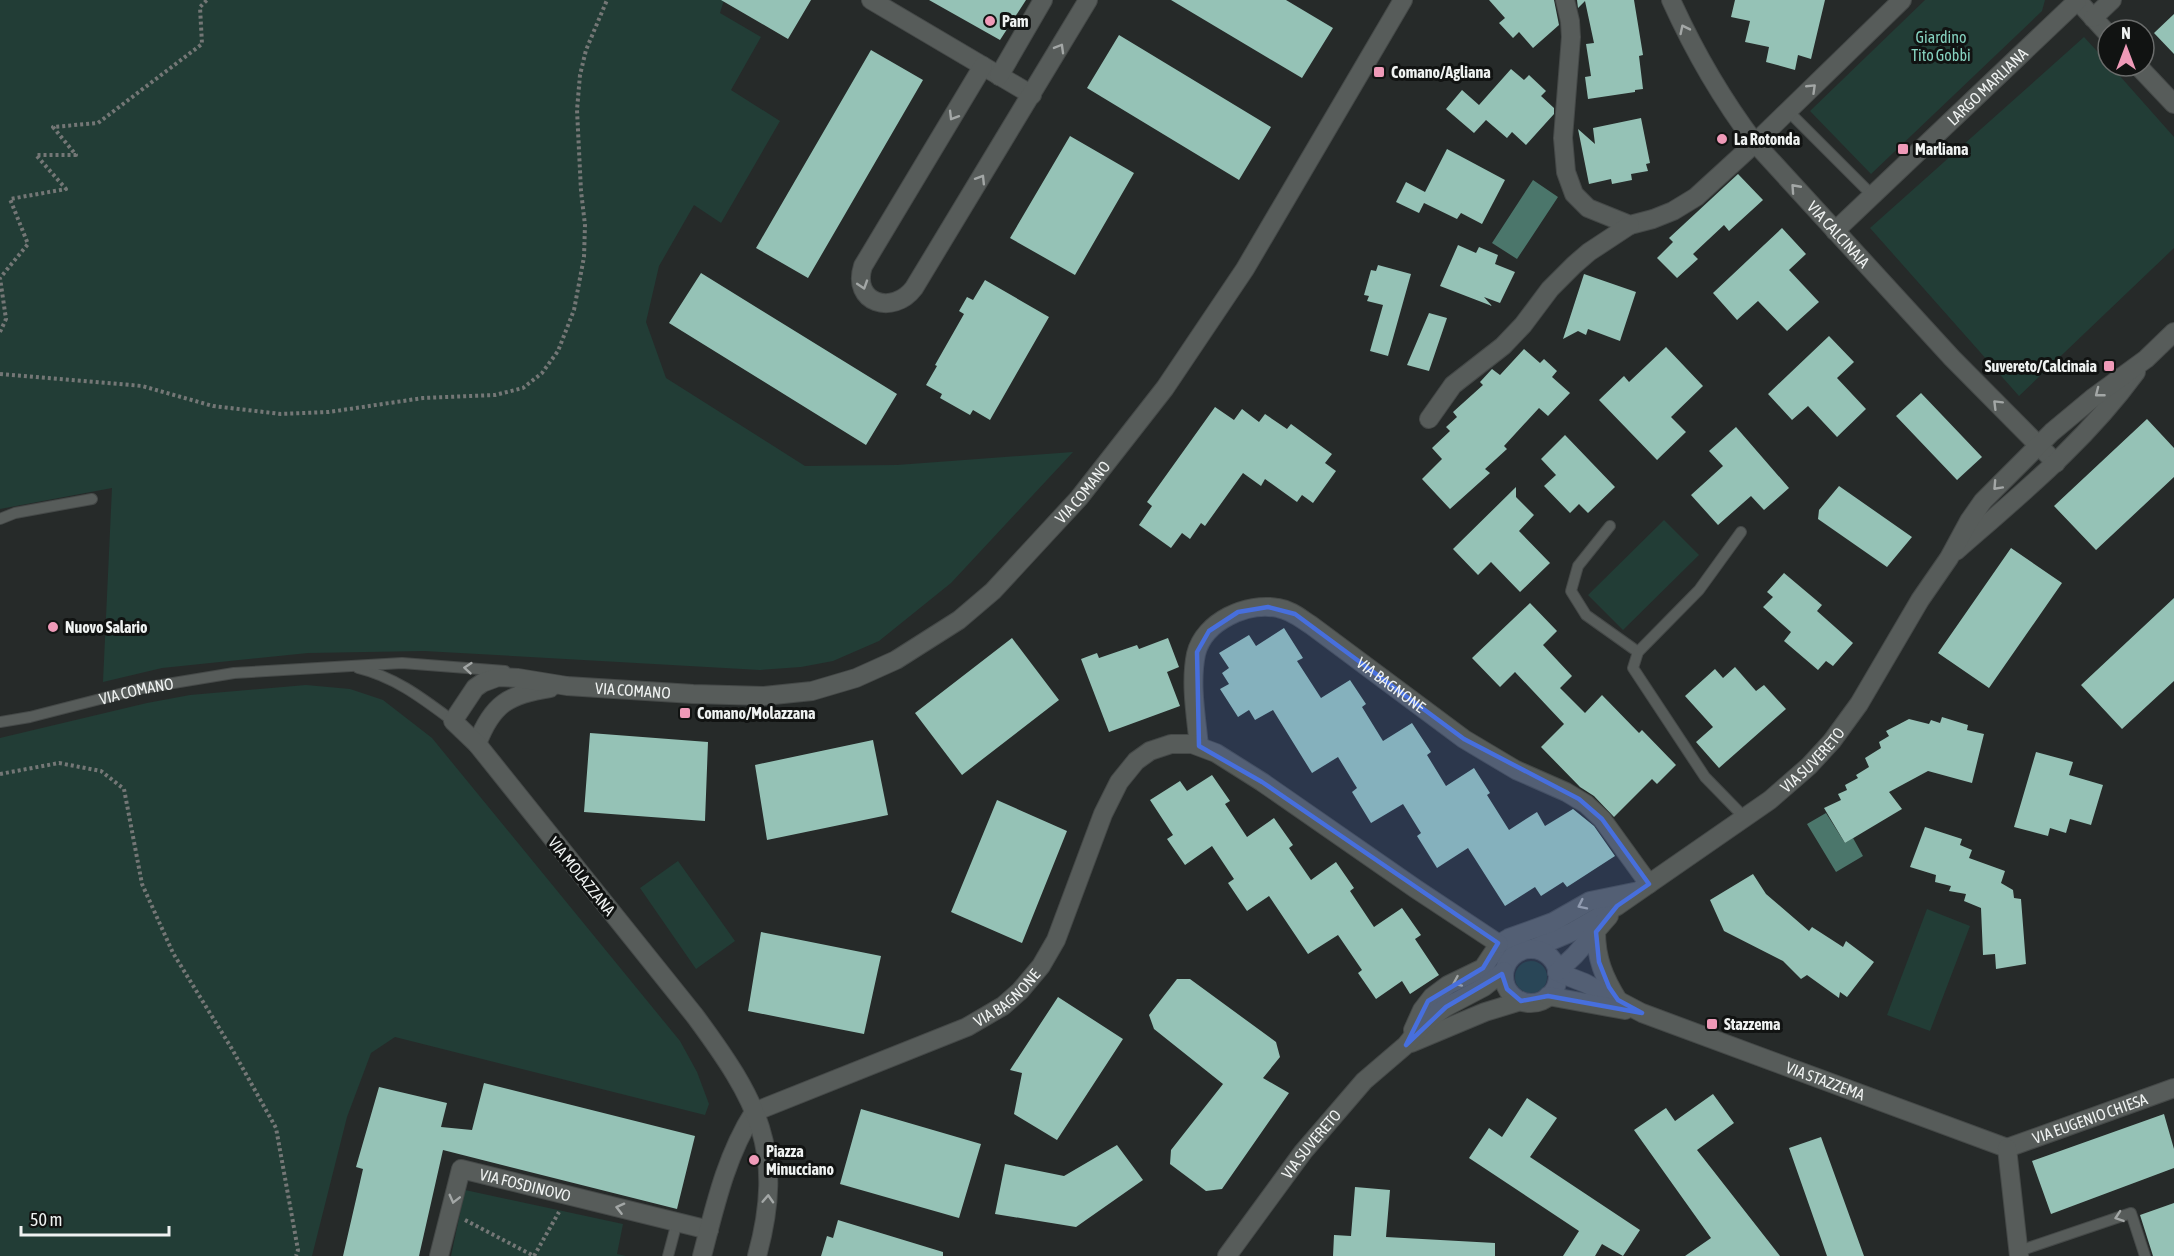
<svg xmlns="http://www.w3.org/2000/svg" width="2174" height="1256" font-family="'Asap Condensed',sans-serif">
  <rect width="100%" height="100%" fill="#262a29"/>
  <path fill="#223d36" d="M0 0H724L720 13 761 37 731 90 780 121 721 223 694 205 659 266 646 322 666 378 805 466 897 465 1073 452 951 583 879 641 833 661 801 667 760 670 424 651 308 653 162 668 103 682 112 488 0 509Z
    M1925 0H2045L2042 11 1871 174 1810 111Z
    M2084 37 2108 63V66H2111L2174 137V248L2019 396 1870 228Z
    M1664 520 1699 555 1623 630 1588 595Z
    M306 685 350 689 383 700 432 738 680 1041 697 1072 709 1104 705 1115 395 1037 371 1053 347 1117 312 1256H0V738L147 703 190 695Z
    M678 861 735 941 696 969 640 888Z
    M1927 909 1970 926 1930 1031 1887 1015Z
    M1515 977a16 16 0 1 1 32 0a16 16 0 1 1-32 0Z
    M465 1190 623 1224 617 1254 626 1256H451Z"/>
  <path fill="#4b766b" d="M1533 180 1558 197 1517 259 1492 243Z
    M1826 813 1845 843 1853 838 1863 856 1836 872 1807 824Z"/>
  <path fill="#95c2b6" d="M721 0H811L788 39Z
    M929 0H1026L1000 40Z
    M1171 0H1286L1333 28 1302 78Z
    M1489 0H1554L1559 25 1533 48 1519 32 1513 38 1499 23 1505 18Z
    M1577 0H1634L1643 55 1639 56 1643 89 1635 90V92L1588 99 1585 77 1591 76 1586 44 1594 43 1585 1 1578 8Z
    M1735 0H1825L1811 59 1798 55 1795 70 1766 62 1769 47 1745 42 1750 21 1731 17Z
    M2174 14V54L2154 33Z
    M1119 35 1271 127 1239 180 1087 88Z
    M871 50 923 80 808 278 756 248Z
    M1511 69 1524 80 1529 75 1546 91 1541 96 1554 108V114L1526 145 1512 132 1507 138 1486 120 1474 133 1446 109 1462 90 1479 105Z
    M1641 118 1650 163 1646 164 1648 171 1631 174 1632 180 1612 184 1611 179 1589 184 1578 129 1595 144 1593 128Z
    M1070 136 1134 173 1075 275 1010 238Z
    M1447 149 1505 180 1482 224 1461 213 1457 219 1424 203 1419 213 1396 202 1406 182 1425 192Z
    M1738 174 1763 200 1729 231 1724 225 1693 254 1698 259 1677 278 1657 258 1673 242 1669 238Z
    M1782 228 1806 254 1789 270 1819 302 1787 331 1758 301 1737 320 1713 293Z
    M1458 245 1476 253 1479 247 1498 255 1495 264 1515 272 1500 303 1484 297 1492 306 1440 286Z
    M1378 265 1411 274 1388 356 1370 351 1383 305 1367 301 1369 296 1364 295 1371 270 1376 271Z
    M701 273 897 394 866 445 669 323Z
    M1584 274 1636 292 1620 341 1588 329 1586 335 1578 331 1563 339Z
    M985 280 1049 317 990 420 973 410 970 415 940 398 942 394 926 385 937 366 935 365 964 314 959 311 967 297 973 300Z
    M1429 313 1447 318 1429 371 1407 365Z
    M1829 336 1854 362 1837 378 1866 409 1837 437 1808 406 1792 420 1768 394Z
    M1666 347 1703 386 1671 417 1686 432 1657 460 1599 400 1624 376 1629 382Z
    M1524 349 1540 363 1544 359 1557 371 1552 377 1570 393 1548 416 1539 408 1504 446 1507 449 1485 469 1490 473 1450 509 1422 479 1442 459 1432 448 1450 431 1446 427 1457 417 1453 412 1483 385 1480 382 1492 369 1500 375Z
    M1921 393 1982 457 1957 480 1896 416Z
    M1215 407 1234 420 1242 409 1259 422 1265 414 1287 429 1291 424 1332 454 1325 463 1336 471 1313 503 1302 495 1297 502 1265 479 1261 486 1243 473 1205 526 1201 523 1190 539 1182 533 1171 548 1139 525 1152 506 1147 502Z
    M2147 419 2174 448V477L2096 550 2054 506Z
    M1736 427 1789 488 1764 510 1751 496 1718 525 1691 495 1723 466 1709 451Z
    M1565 435 1615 487 1588 513 1579 504 1570 513 1544 486 1556 475 1541 459Z
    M1839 486 1912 537 1887 567 1818 519 1819 510Z
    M1516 487V497L1534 515 1519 531 1550 563 1520 592 1491 562 1478 575 1453 549Z
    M2011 548 2062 583 1989 688 1938 653Z
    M1784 573 1822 605 1817 611 1853 643 1833 666 1826 661 1818 670 1784 641 1791 632 1763 607 1773 597 1767 592Z
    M2174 598V681L2122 729 2081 685Z
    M1530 603 1557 631 1543 645 1572 676 1560 688 1585 713 1602 695 1639 733 1642 730 1676 765 1657 784 1652 779 1614 817 1594 796 1580 787 1541 747 1564 724 1515 672 1500 687 1472 658Z
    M1284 628 1303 658 1297 661 1321 698 1350 680 1366 704 1362 707 1383 741 1412 723 1431 752 1427 755 1446 786 1474 768 1490 793 1487 795 1509 830 1537 812 1545 826 1573 809 1594 826 1615 856 1567 887 1563 882 1541 896 1535 887 1505 906 1468 848 1437 868 1417 836 1421 833 1403 804 1371 823 1352 792 1357 788 1338 757 1312 773 1273 710 1255 720 1249 710 1238 717 1220 689 1229 684 1222 673 1229 668 1219 653 1249 635 1256 646Z
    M1012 638 1059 700 962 775 915 713Z
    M1168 638 1179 667 1167 672 1180 706 1109 732 1081 659 1097 653 1099 658 1137 645 1139 649Z
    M1735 667 1756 691 1764 685 1786 709 1719 768 1696 742 1713 727 1685 696 1715 669 1723 678Z
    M1942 717 1968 725 1967 730 1984 734 1972 783 1928 771 1889 792 1902 809 1845 843 1824 808 1841 800 1838 794 1847 790 1845 785 1858 778 1856 775 1869 767 1865 758 1881 748 1879 742 1889 736 1886 731 1909 719 1929 724 1931 720 1940 723Z
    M590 733 708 742 705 821 584 812Z
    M873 740 888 815 767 840 755 765Z
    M2036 752 2073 762 2069 775 2103 785 2091 825 2070 819 2066 833 2050 828 2048 836 2014 827Z
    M1212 775 1230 801 1225 804 1247 837 1274 818 1293 845 1289 848 1311 880 1336 862 1354 888 1350 891 1374 927 1402 908 1421 935 1415 939 1439 975 1410 994 1402 981 1376 999 1358 973 1362 970 1338 935 1308 954 1269 896 1247 911 1228 883 1234 879 1212 846 1185 865 1167 839 1173 835 1150 800 1180 781 1187 791Z
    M997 800 1067 831 1022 943 951 912Z
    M1925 827 1962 839 1960 845 1972 850 1969 858 2005 871 2001 883 2013 890 2014 898 2021 899 2026 964 1996 969 1995 954 1983 955 1981 908 1964 901 1966 894 1949 891 1951 886 1935 882 1936 875 1910 867Z
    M1753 874 1766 894 1809 931 1812 927 1843 947 1846 941 1874 962 1847 997 1840 992 1839 998 1807 975 1801 979 1783 961 1724 931 1710 900Z
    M761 932 881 956 864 1034 748 1011Z
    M1177 979H1190L1276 1042 1280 1057 1263 1078 1289 1093 1222 1189 1206 1191 1170 1164 1171 1150 1223 1084 1154 1029 1149 1015Z
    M1058 997 1123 1039 1057 1140 1014 1114 1022 1073 1010 1070Z
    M484 1083 695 1136 677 1209 443 1150 419 1256H343L363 1169 356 1167 379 1087 447 1103 441 1127 472 1130Z
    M1713 1094 1734 1123 1697 1150 1780 1256H1685L1711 1238 1634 1130 1666 1108 1675 1121Z
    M1527 1098 1557 1118 1530 1157 1640 1230 1623 1256 1602 1244 1595 1256H1563L1579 1231 1469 1158 1489 1128 1502 1137Z
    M861 1109 981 1144 959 1218 840 1184Z
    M2164 1114 2174 1149V1168L2051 1214 2032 1161Z
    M1821 1137 1864 1256H1827L1789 1148Z
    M1117 1145 1143 1180 1076 1227 995 1214 1005 1164 1064 1176Z
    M1355 1187 1390 1190 1386 1237 1495 1243V1256H1333L1334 1235 1351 1236Z
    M2174 1203V1256H2153L2140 1215Z
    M838 1220 943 1252V1256H821L827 1236 833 1238Z"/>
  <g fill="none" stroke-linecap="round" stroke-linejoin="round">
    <g stroke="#454948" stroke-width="12">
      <g id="lane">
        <path d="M1788 111 1872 195"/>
        <path d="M0 519 15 513 92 499"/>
        <path d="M1610 526 1578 566 1571 591 1586 615 1638 652"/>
        <path d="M1741 532 1699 590 1638 652 1633 668 1705 777 1745 818"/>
        <path d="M358 668C395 677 422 698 453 721"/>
        <path id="s1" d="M0 722 30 717 143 688 234 673 402 663 505 671"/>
        <path d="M2019 1251 2131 1213 2145 1256"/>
        <path d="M668 1256 677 1222"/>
      </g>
    </g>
    <g stroke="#454948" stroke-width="20">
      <g id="street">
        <path d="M871 0 1032 95"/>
        <path d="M1565 0 1570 21 1571 37 1563 138 1566 172 1574 194 1588 208 1630 225 1653 219 1673 211 1696 197 1755 143 1902 0"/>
        <path id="s2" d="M1671 0C1694 51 1721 98 1755 143L1952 358 2056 463"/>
        <path d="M2077 0 2108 34"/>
        <path d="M2093 18 2112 0"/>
        <path d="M983 66 863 266C851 303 893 316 914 288L1088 0"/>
        <path d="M2138 66 2174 104"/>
        <path d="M999 76 1043 0"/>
        <path id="s3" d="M1835 231 2077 1"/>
        <path d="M1429 419 1453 385 1503 346 1523 325 1550 289 1574 265 1589 252 1630 225"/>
        <path d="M1956 551C2021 494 2085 442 2136 372"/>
        <path id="s4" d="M1199 746C1196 716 1190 683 1196 654 1204 621 1247 602 1278 608 1291 610 1300 618 1311 625L1464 739 1516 770 1566 792 1586 804 1602 819 1649 884"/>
        <path d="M1596 932C1596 958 1604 978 1618 1000"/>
        <path id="s5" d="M1532 949 1572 932 1617 906 1770 800 1809 766 1832 741 1859 704 1920 600 1949 558 1969 521 1983 501 2052 432 2094 397 2146 359 2174 332"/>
        <circle cx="1531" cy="976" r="27"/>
        <path id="s6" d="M1557 972 1585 983 1642 1013 2007 1148"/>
        <path d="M1557 972 1575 955 1609 916"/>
        <path d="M1548 996 1625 1010"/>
        <path d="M1413 1030 1422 1010 1432 997 1448 985 1483 968 1499 944 1509 938 1553 922 1590 901 1634 892"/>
        <path d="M1411 1043 1485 1012 1521 1001"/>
        <path id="s7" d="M754 1112 967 1027 1003 1006 1020 991 1041 966 1056 940 1103 814 1119 782 1136 761 1150 751 1171 744H1192L1216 753 1262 782 1416 889 1499 944"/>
        <path id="s8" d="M2007 1148 2174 1088"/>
        <path d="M2007 1148 2019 1256"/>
        <path id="s9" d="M439 1256 461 1169 709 1230"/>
        <path id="s10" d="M1227 1256 1303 1152 1364 1081 1406 1045 1419 1029 1432 1017 1446 1007 1484 987 1504 971"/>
      </g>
    </g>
    <g stroke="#454948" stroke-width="20">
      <g id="secondary">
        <path d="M477 744C492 704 509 694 550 688"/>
        <path d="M702 1256C715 1206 726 1156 754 1112"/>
        <path id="s11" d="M757 1256C786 1150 757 1100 695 1016L477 744 453 721 475 688 482 683 498 677 518 678 567 686 693 694 764 696 812 691 856 678 896 660 959 620 993 591 1079 498 1165 388 1245 269 1403 0"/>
      </g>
    </g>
    <path stroke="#747776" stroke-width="4" stroke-dasharray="3 3" stroke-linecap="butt" d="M0 332 6 319 0 278 28 244 10 199 66 189 36 155H76L53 127 98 123 202 44 200 7 207 0
      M0 374 142 386 213 406 281 414 329 412 423 398 495 395 523 388 542 373 558 351 574 310 584 257 585 225 581 191 577 110 580 75 586 50 607 0
      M0 774 59 763 101 771 124 789 142 884 173 953 232 1049 276 1128 298 1250 296 1256
      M465 1220 534 1256
      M534 1256 559 1212"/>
    <use href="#lane" stroke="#575c5a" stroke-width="10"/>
    <use href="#street" stroke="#575c5a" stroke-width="18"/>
    <use href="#secondary" stroke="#575c5a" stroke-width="18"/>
  </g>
  <defs><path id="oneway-chevron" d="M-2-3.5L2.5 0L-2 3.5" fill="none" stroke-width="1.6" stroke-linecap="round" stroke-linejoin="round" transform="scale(1.5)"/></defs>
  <g stroke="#a3a7a6">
    <use href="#oneway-chevron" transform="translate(1684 29) rotate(-116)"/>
    <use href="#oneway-chevron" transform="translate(1060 48) rotate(-60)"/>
    <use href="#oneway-chevron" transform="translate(1812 88) rotate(-44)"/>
    <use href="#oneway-chevron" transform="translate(953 116) rotate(121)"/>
    <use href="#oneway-chevron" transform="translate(981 179) rotate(-58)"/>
    <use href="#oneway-chevron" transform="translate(1795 188) rotate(-132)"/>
    <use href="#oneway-chevron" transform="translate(863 285) rotate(72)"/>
    <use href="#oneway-chevron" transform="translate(2099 393) rotate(142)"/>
    <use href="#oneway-chevron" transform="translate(1997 404) rotate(-135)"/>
    <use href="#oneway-chevron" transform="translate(1997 486) rotate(133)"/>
    <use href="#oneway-chevron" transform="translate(468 668) rotate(-175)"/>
    <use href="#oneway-chevron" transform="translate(1582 905) rotate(154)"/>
    <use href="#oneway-chevron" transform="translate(1457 982) rotate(156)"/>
    <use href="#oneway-chevron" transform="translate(454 1199) rotate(104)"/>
    <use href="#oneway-chevron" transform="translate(768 1199) rotate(-87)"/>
    <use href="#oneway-chevron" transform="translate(620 1208) rotate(-166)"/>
    <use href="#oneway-chevron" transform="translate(2119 1217) rotate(161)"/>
  </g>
  <path fill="#476fdd" fill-opacity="0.2" stroke="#476fdd" stroke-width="4.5" stroke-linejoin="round" d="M1268 607 1295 614 1464 739 1579 799 1602 819 1649 884 1617 906 1596 932 1599 962 1609 987 1618 1000 1642 1013 1548 996 1521 1001 1507 989 1502 974 1446 1007 1406 1045 1428 1001 1483 968 1498 943 1262 782 1199 746 1197 652 1209 631 1238 612Z"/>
  <g fill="#ef9ab8" stroke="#111312" stroke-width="2">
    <circle cx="990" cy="21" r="6"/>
    <rect x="1373" y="66" width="12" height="12" rx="3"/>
    <circle cx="1722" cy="139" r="6"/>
    <rect x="1897" y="143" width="12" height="12" rx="3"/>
    <rect x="2103" y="360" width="12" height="12" rx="3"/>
    <circle cx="53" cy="627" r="6"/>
    <rect x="679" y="707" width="12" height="12" rx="3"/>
    <rect x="1706" y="1018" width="12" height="12" rx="3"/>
    <circle cx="754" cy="1160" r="6"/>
  </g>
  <g text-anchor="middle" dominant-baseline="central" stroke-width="6" stroke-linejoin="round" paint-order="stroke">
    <g font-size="16" font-weight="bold" fill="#eff2f1" stroke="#111312" text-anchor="start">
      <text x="1002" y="21">Pam</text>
      <text x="1391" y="72">Comano/Agliana</text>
      <text x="1734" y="139">La Rotonda</text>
      <text x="1915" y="149">Marliana</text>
      <text x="2097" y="366" text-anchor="end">Suvereto/Calcinaia</text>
      <text x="65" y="627">Nuovo Salario</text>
      <text x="697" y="713">Comano/Molazzana</text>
      <text x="1724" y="1024">Stazzema</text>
      <text x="766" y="1151">Piazza<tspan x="766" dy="18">Minucciano</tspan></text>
    </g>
    <g font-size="16" fill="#86d3c0" stroke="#111312">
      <text x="1941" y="37">Giardino<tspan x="1941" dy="18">Tito Gobbi</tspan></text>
    </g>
    <g font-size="16" fill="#eff2f1" stroke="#111312">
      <text stroke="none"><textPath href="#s3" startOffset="210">LARGO MARLIANA</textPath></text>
      <text stroke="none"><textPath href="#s2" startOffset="290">VIA CALCINAIA</textPath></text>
      <text stroke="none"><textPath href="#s11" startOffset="1365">VIA COMANO</textPath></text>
      <text stroke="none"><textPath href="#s4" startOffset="332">VIA BAGNONE</textPath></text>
      <text stroke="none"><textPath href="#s1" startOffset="140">VIA COMANO</textPath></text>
      <text stroke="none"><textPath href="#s11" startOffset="843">VIA COMANO</textPath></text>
      <text stroke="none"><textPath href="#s5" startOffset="340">VIA SUVERETO</textPath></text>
      <text transform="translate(582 876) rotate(51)">VIA MOLAZZANA</text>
      <text stroke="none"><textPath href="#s7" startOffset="279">VIA BAGNONE</textPath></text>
      <text stroke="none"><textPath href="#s6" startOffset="290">VIA STAZZEMA</textPath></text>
      <text stroke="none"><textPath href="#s8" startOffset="88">VIA EUGENIO CHIESA</textPath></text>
      <text stroke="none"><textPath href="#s10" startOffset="140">VIA SUVERETO</textPath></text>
      <text stroke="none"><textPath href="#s9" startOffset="156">VIA FOSDINOVO</textPath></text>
    </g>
  </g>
  <g transform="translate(2126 48)"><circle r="28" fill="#111312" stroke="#6a6c6b" stroke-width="1.5"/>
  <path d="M0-4.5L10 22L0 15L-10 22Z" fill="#ef9ab8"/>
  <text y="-9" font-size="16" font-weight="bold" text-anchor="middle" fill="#eff2f1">N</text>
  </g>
  <path d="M21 1226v9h148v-9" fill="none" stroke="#eff2f1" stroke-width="3"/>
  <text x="30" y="1226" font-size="18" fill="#eff2f1" stroke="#111312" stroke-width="4.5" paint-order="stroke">50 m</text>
</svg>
